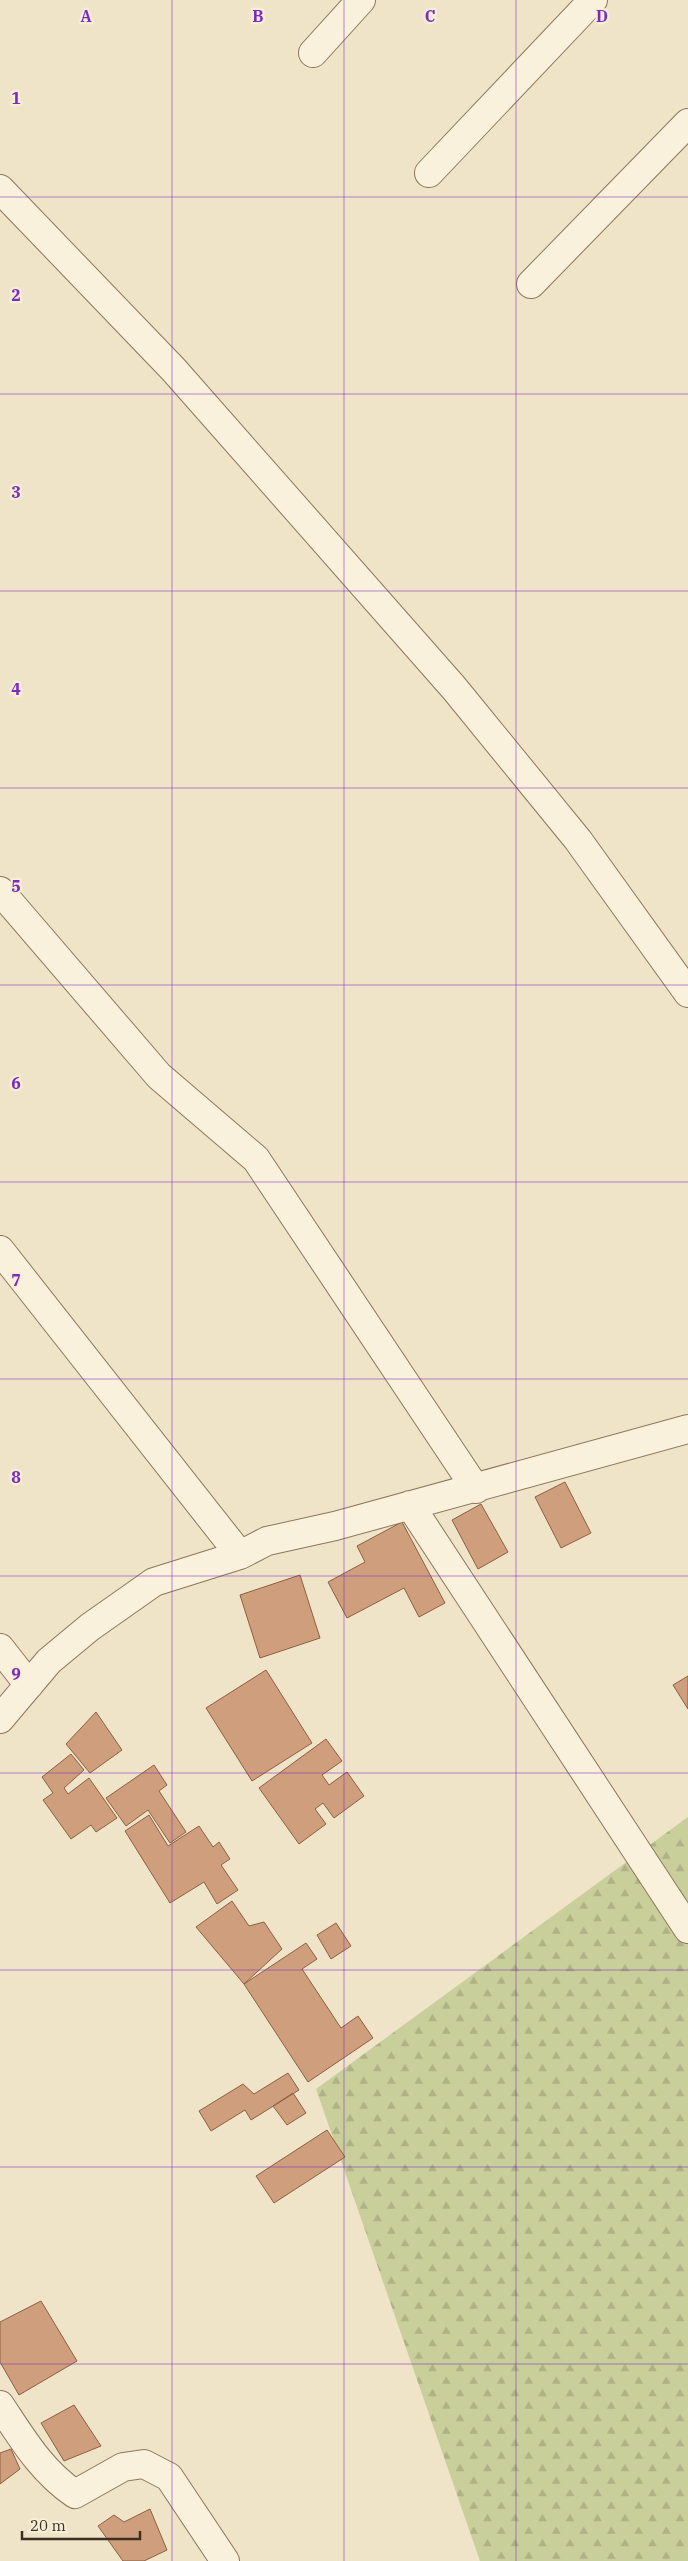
<svg xmlns="http://www.w3.org/2000/svg" width="688" height="2561" font-family="'IBM Plex Serif',serif">
  <defs>
    <pattern id="forest-firs" width="22" height="20" patternUnits="userSpaceOnUse" patternTransform="scale(1.25)"><rect width="22" height="20" fill="#c9cf9b"/><path d="M5 1l3.5 6h-7zM16 11l3.5 6h-7z" fill="#aeb285"/></pattern>
  </defs>
  <rect width="100%" height="100%" fill="#f0e4c8"/>
  <path fill="url(#forest-firs)" d="M688 1817V2561H480L316 2089Z"/>
  <path fill="#cf9f7d" stroke="#8d5f41" d="M565 1482 591 1533 561 1548 535 1497Z
    M481 1504 508 1552 478 1569 452 1520Z
    M402 1522 445 1603 419 1617 404 1588 347 1618 328 1582 365 1562 357 1546Z
    M300 1575 320 1638 260 1658 240 1595Z
    M266 1670 312 1743 252 1781 206 1708Z
    M688 1676V1709L673 1685Z
    M96 1712 122 1750 90 1773 66 1744Z
    M326 1739 342 1761 322 1775 329 1785 347 1772 364 1796 334 1818 323 1803 315 1809 326 1824 299 1844 259 1788Z
    M71 1754 84 1770 64 1788 68 1794 89 1778 117 1818 96 1832 91 1825 71 1839 43 1800 53 1793 42 1777Z
    M154 1765 167 1785 159 1791 186 1832 170 1843 148 1810 126 1826 106 1798Z
    M149 1815 168 1846 199 1826 213 1847 219 1842 230 1859 221 1865 238 1890 217 1904 204 1882 170 1903 125 1831Z
    M232 1901 249 1926 264 1922 282 1949 244 1984 196 1927Z
    M336 1923 351 1946 331 1959 317 1935Z
    M306 1943 317 1959 302 1969 341 2028 358 2016 373 2038 308 2082 244 1984Z
    M288 2073 299 2090 251 2120 245 2110 211 2131 199 2111 243 2084 254 2094Z
    M293 2093 306 2113 287 2125 273 2106Z
    M327 2130 345 2157 274 2203 256 2176Z
    M41 2301 77 2361 19 2395 0 2362V2322Z
    M74 2405 101 2446 64 2461 41 2423Z
    M11 2449 20 2469 0 2484V2453Z
    M150 2509 167 2550 144 2561H123L98 2526 114 2515 124 2522Z"/>
  <g fill="none" stroke-linecap="round" stroke-linejoin="round">
    <g stroke="#8d765c" stroke-width="30">
      <path id="minor" d="M313 53 361 0
        M429 173 593 0
        M0 189 174 370 454 688 578 840 688 993
        M531 284 688 123
        M0 891 159 1076 256 1159 476 1489
        M0 1250 240 1555
        M410 1505 688 1929
        M0 1648 29 1685
        M0 1719 49 1661 90 1627 154 1582 240 1555 267 1541 335 1526 688 1429
        M0 2405C22 2438 41 2471 75 2494L123 2467 144 2464 169 2477 225 2561"/>
    </g>
    <use href="#minor" stroke="#faf1dc" stroke-width="28"/>
  </g>
  <path fill="none" stroke="#7b2cbf" stroke-width="1" stroke-opacity="0.55" d="M172 0V2561M344 0V2561M516 0V2561M0 197H688M0 394H688M0 591H688M0 788H688M0 985H688M0 1182H688M0 1379H688M0 1576H688M0 1773H688M0 1970H688M0 2167H688M0 2364H688"/>
  <g font-size="16" text-anchor="middle" font-weight="bold" fill="#7b2cbf" stroke="#f7eed8" stroke-width="4.5" stroke-linejoin="round" paint-order="stroke">
    <text x="86" y="22">A</text>
    <text x="258" y="22">B</text>
    <text x="430" y="22">C</text>
    <text x="602" y="22">D</text>
    <text x="16" y="104">1</text>
    <text x="16" y="301">2</text>
    <text x="16" y="498">3</text>
    <text x="16" y="695">4</text>
    <text x="16" y="892">5</text>
    <text x="16" y="1089">6</text>
    <text x="16" y="1286">7</text>
    <text x="16" y="1483">8</text>
    <text x="16" y="1680">9</text>
  </g>
  <path d="M22 2531v8h118v-8" fill="none" stroke="#3d2e20" stroke-width="2.5"/>
  <text x="30" y="2531" font-size="15" fill="#3d2e20" stroke="#f7eed8" stroke-width="4" paint-order="stroke">20 m</text>
</svg>
